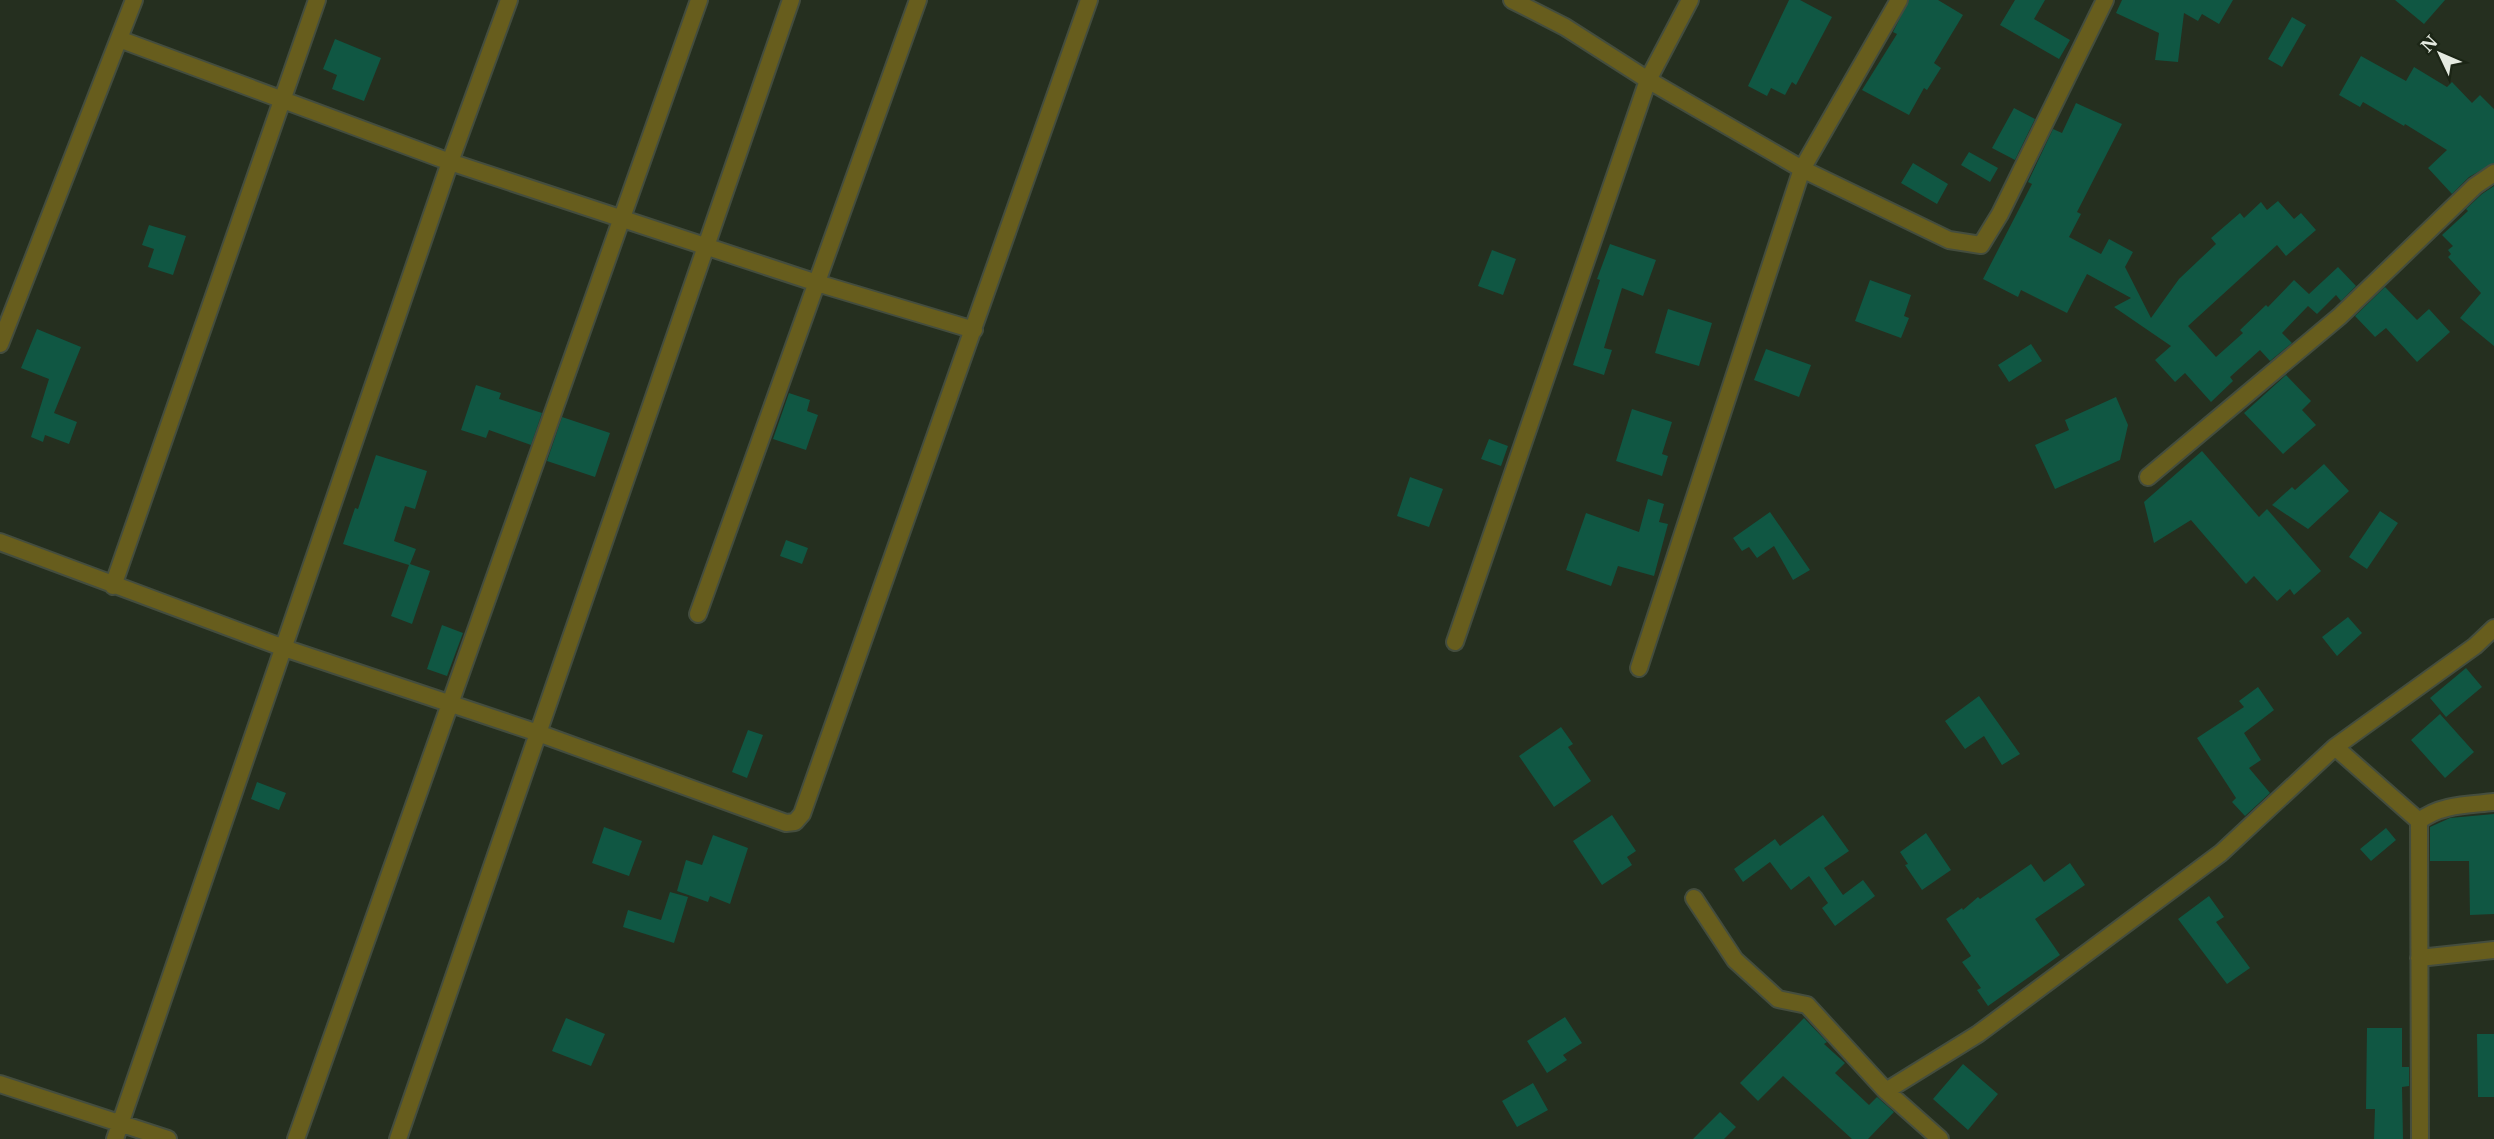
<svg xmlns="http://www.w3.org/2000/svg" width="2494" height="1139" font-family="'Libre Baskerville',serif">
  <rect width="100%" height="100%" fill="#252f1f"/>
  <path fill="#105743" d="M1789 0H1800L1832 17 1796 85 1792 82 1785 95 1771 88 1767 96 1748 86Z
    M1909 0H1938L1963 15 1934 63 1941 68 1927 90 1924 88 1909 115 1862 90 1897 34 1893 32Z
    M2015 0H2045L2034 19 2070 40 2059 59 2000 25Z
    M2122 0H2233L2219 24 2202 14 2198 21 2184 13 2178 62 2155 60 2159 33 2116 13Z
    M2395 0H2445L2424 24Z
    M2292 17 2306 25 2282 67 2268 59Z
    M335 39 381 58 364 101 332 89 337 75 323 69Z
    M2361 56 2406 81 2414 67 2447 87 2452 82 2472 103 2480 95 2494 109V163L2469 177 2452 194 2428 168 2447 150 2405 124 2404 126 2363 102 2360 107 2339 95Z
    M2076 103 2122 124 2077 212 2081 214 2069 237 2101 254 2109 239 2133 252 2125 267 2151 318 2179 279 2216 244 2211 238 2240 213 2244 218 2261 202 2267 210 2278 201 2294 219 2301 213 2316 230 2286 256 2277 245 2188 326 2216 357 2243 333 2240 330 2266 305 2268 307 2294 280 2309 294 2338 267 2356 286 2341 301 2336 295 2317 314 2308 306 2282 333 2292 343 2270 361 2260 350 2230 377 2233 381 2211 402 2185 373 2175 382 2155 360 2171 346 2114 307 2131 298 2087 274 2067 313 2021 290 2018 297 1983 279 2032 184 2028 182 2053 129 2062 133Z
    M2014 108 2035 119 2015 160 1992 148Z
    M1969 152 1998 168 1990 182 1961 165Z
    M1913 163 1948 184 1937 204 1901 183Z
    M2494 186V346L2460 318 2481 293 2448 257 2451 254 2448 250 2453 246 2442 235 2468 211 2466 209 2482 194Z
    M149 225 186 236 173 275 148 267 154 249 142 245Z
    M1610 244 1656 260 1643 296 1622 288 1604 348 1612 350 1604 375 1573 365 1600 280 1597 279Z
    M1492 250 1516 259 1503 295 1478 286Z
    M1870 280 1911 295 1904 316 1909 318 1901 338 1855 321Z
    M2385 287 2417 320 2429 309 2450 332 2417 362 2386 328 2375 337 2355 316Z
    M1668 309 1712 323 1699 366 1655 353Z
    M37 329 81 347 54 413 77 422 69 444 45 435 43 442 31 437 49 379 21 368Z
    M2031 344 2042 361 2009 382 1998 365Z
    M1766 349 1811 365 1799 397 1754 380Z
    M2286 375 2311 401 2302 410 2316 425 2283 454 2244 413Z
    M476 385 501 393 499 399 542 413 531 445 489 430 486 438 461 430Z
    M789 393 810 400 807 411 818 415 806 450 773 439Z
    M2116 397 2128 425 2120 460 2055 489 2035 445 2069 430 2065 420Z
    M1632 409 1672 422 1662 454 1668 456 1662 476 1616 461Z
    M562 417 610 433 595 477 547 461Z
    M1489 439 1508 446 1501 466 1481 459Z
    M2202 451 2259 517 2267 509 2321 571 2294 595 2290 589 2277 601 2254 576 2246 584 2191 520 2154 543 2144 502Z
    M376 455 427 471 415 509 405 506 394 541 416 549 410 564 430 571 412 624 391 616 409 565 343 544 355 508 358 509Z
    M2324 464 2349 491 2308 529 2272 505 2292 487 2295 490Z
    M1410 477 1443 489 1429 527 1397 516Z
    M1648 499 1664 504 1659 522 1668 524 1654 576 1618 566 1611 586 1566 570 1586 513 1639 532Z
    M2380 511 2398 523 2367 569 2349 557Z
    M1770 512 1810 570 1793 580 1774 546 1757 558 1749 547 1742 551 1733 538Z
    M786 540 808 548 802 564 780 556Z
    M2348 617 2362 633 2337 656 2322 637Z
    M442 625 463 633 447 676 427 669Z
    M2466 668 2482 687 2446 717 2430 698Z
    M2258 687 2274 710 2244 733 2261 760 2249 768 2270 793 2245 816 2232 802 2236 798 2197 738 2244 707 2239 701Z
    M1979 696 2020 754 2002 765 1984 736 1965 749 1945 721Z
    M2440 714 2474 752 2445 778 2411 740Z
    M1561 727 1573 744 1568 747 1591 781 1554 807 1519 756Z
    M748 730 763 735 747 778 732 772Z
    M257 782 286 793 279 810 251 799Z
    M2494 814V914L2470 915 2469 861H2430V827L2450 818Z
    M1612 815 1636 851 1627 857 1632 865 1602 885 1573 841Z
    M1823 815 1849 851 1824 868 1843 895 1863 880 1875 896 1835 926 1822 908 1828 903 1809 876 1791 890 1770 862 1743 882 1734 869 1775 839 1780 846Z
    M604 827 642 841 629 876 592 863Z
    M2386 828 2396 840 2371 861 2360 849Z
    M1926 833 1951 870 1922 890 1905 865 1908 864 1900 852Z
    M713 835 748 848 730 904 710 896 708 902 677 891 686 860 702 865Z
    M2070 863 2085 885 2035 919 2060 955 1988 1006 1977 990 1981 988 1962 962 1971 956 1946 919 1962 908 1963 910 1978 897 1980 899 2031 864 2044 882Z
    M670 892 688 897 674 943 623 927 628 910 661 920Z
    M2209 896 2224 917 2216 922 2250 968 2227 984 2178 919Z
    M1565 1017 1582 1043 1563 1055 1567 1060 1547 1073 1527 1041Z
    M566 1018 605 1034 591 1066 552 1051Z
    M1804 1018 1827 1042 1824 1044 1845 1063 1835 1073 1869 1105 1877 1097 1894 1112 1868 1139H1852L1783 1076 1758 1101 1740 1083Z
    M2367 1028H2402V1067H2409V1086L2402 1087 2403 1139H2374L2375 1109H2366Z
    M2477 1034H2494V1097H2478Z
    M1963 1064 1998 1094 1968 1130 1933 1099Z
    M1533 1083 1548 1110 1517 1127 1502 1101Z
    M1720 1112 1736 1127 1724 1139H1693Z"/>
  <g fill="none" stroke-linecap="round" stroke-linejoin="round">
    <g stroke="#444d3e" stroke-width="20">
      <path id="minor" d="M1512 0 1565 27 1648 80 1802 169 1949 240 1981 245 2000 214 2105 0
        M119 39 450 162 817 283 974 330
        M0 344 134 0
        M2148 477 2340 316 2475 186 2494 173
        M0 542 284 648 538 733 786 823 795 822 802 814 1089 0
        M113 586 317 0
        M698 614 918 0
        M1455 642 1648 80 1690 0
        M1639 668 1802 169 1899 0
        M2335 747 2419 821C2441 804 2468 805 2494 802
        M2419 821 2420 1139
        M1694 898 1735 960 1778 999 1807 1005 1886 1091 1940 1139
        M2419 958 2494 950
        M0 1084 168 1139
        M1886 1091 1978 1034 2221 853 2335 747 2475 646 2494 628
        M115 1139 450 162 509 0
        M296 1139 699 0
        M398 1139 791 0"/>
    </g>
    <use href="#minor" stroke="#675d1d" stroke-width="16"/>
  </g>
  <g transform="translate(2440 54) rotate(314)" stroke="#1b2515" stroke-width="4.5" paint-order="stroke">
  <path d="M0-4.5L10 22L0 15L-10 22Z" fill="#e5ebe1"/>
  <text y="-9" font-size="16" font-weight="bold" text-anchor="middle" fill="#e5ebe1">N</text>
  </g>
</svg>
